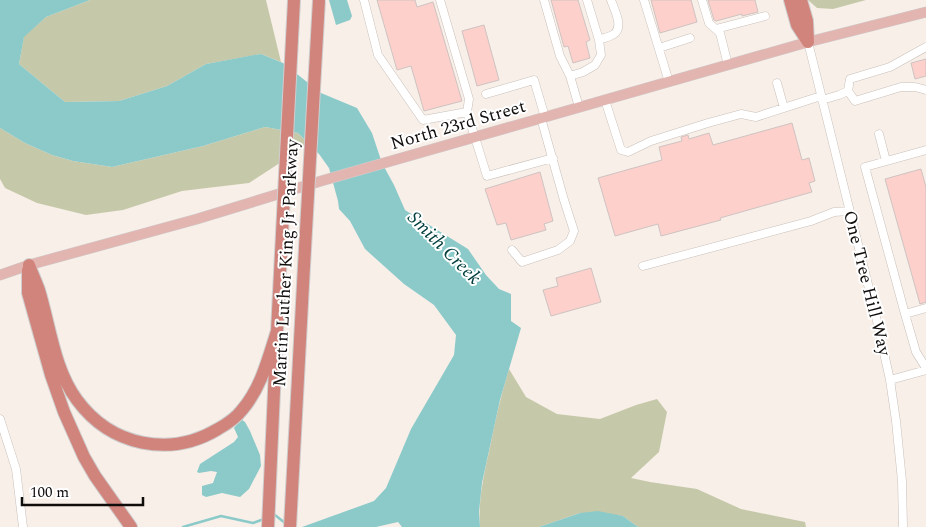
<svg xmlns="http://www.w3.org/2000/svg" width="926" height="527" font-family="Spectral,serif">
  <rect width="100%" height="100%" fill="#f8efe9"/>
  <path fill="#c6c9a9" d="M90 0H266L281 62 261 54 206 64 167 86 119 101 65 102 19 64 24 36 46 17Z
    M808 0H866L833 9 817 8Z
    M265 127 298 133 309 144 249 183 182 191 123 210 86 215 37 203 5 188 0 179V128L25 143 52 155 73 161 112 167 203 146Z
    M509 369 526 397 557 414 600 419 636 405 657 399 667 412 659 452 631 478 650 482 697 489 741 509 805 522 806 527H638L623 516 580 513 539 527H480C478 500 484 474 490 447 495 421 501 395 509 369Z"/>
  <path fill="#8ccaca" d="M0 0H90L46 17 24 37 19 64 65 102 119 101 167 86 206 64 254 55 261 54 283 63 321 93 357 108 372 133 382 163 394 185 405 210 468 249 486 275 499 289 511 294V321L521 328 500 400 482 483 479 512 480 527H402L398 522 376 527H302L374 501 386 488 411 429 454 355 456 335 434 305 404 284 365 249 350 221 339 209 338 201 329 168 319 154 298 133 265 127 203 146 112 167 73 161 52 155 25 143 0 128Z
    M329 0H347L352 16 350 20 336 25Z
    M241 419 245 422 250 431 260 455 261 466 249 489 240 497 222 493 206 497 202 495V486L213 483 217 472 211 471 199 473 197 472 200 464 234 442 238 437 234 428Z
    M598 511 623 516 638 527H539L580 513Z"/>
  <g fill="none" stroke-linecap="round" stroke-linejoin="round">
    <path stroke="#8ccaca" stroke-width="2.5" d="M274 515H275L285 523
      M183 527 221 516 253 523 264 519"/>
  </g>
  <path fill="#fdd0cb" stroke="#cec3c1" d="M377 0H415L417 7 433 2 462 101 424 111 411 66 397 70Z
    M551 0H578L590 40 586 42 590 58 573 63 568 46 564 47Z
    M651 0H691L697 22 660 33Z
    M708 0H755L758 12 742 16V14L716 21 714 20Z
    M484 25 499 80 477 86 462 31Z
    M926 59V76L915 79 911 63Z
    M792 123 802 160 809 158 815 181 809 183 812 192 720 218 721 220 661 236 658 224 615 236 598 178 662 160 659 147 682 141 681 137 688 135 689 139 709 133 713 145Z
    M921 169 926 187V302L920 304 885 179Z
    M540 172 553 221 544 224 546 230 511 240 506 223 497 225 485 189Z
    M591 268 601 302 551 316 543 290 558 286 556 278Z"/>
  <g fill="none" stroke-linecap="round" stroke-linejoin="round">
    <g stroke="#c9c0ba" stroke-width="9">
      <path id="minor" d="M364 0 378 55 423 120 467 112 487 176 553 158
        M440 0 469 99 467 112
        M544 0 560 56 570 76 579 107
        M644 0 669 82
        M702 0 709 23 720 33 728 65
        M716 29 765 16
        M599 40C603 38 610 37 614 34 624 27 614 9 611 0
        M808 42 877 321 890 380 896 421 902 481 903 527
        M926 47 890 67 850 79 848 91 855 101 901 87H915L926 90
        M659 48 690 38
        M570 76 583 72 595 65 601 55 599 40 587 0
        M777 83 784 108
        M486 94 534 80 545 117
        M605 100 621 150 628 152 651 141 708 123 741 114 756 117 821 96
        M822 100 839 95 848 91
        M879 134 886 161
        M926 150 865 167 905 314 926 308
        M512 250 522 262 558 250 570 241 574 231 564 200 541 118
        M643 266 811 221 834 212 849 211
        M905 314 916 352 926 368
        M890 380 926 370
        M0 419 16 469 23 527"/>
    </g>
    <g stroke="#cfcece" stroke-width="11">
      <path id="major" d="M0 275 29 265 197 219 321 181 808 42 926 12"/>
    </g>
    <g stroke="#cfcece" stroke-width="14">
      <path id="highway" d="M790 0 797 25 808 42
        M801 0 807 21 808 42
        M29 265C32 273 36 282 39 290 50 326 54 369 77 400 111 446 170 458 218 429 227 424 236 418 242 410 261 388 268 359 277 331
        M28 270V293L51 375 64 412 84 457 95 476 131 527
        M268 527 276 346"/>
    </g>
    <use href="#minor" stroke="#fff" stroke-width="8"/>
    <use href="#major" stroke="#e3b5b0" stroke-width="10"/>
    <use href="#highway" stroke="#d1847c" stroke-width="12"/>
    <g stroke="#cfcece" stroke-width="14" stroke-linecap="butt">
      <path id="highway-bridge" d="M277 331 294 0
        M290 527C300 351 308 176 319 0"/>
    </g>
    <use href="#highway-bridge" stroke="#d1847c" stroke-width="12"/>
  </g>
  <g text-anchor="middle" dominant-baseline="central" stroke-width="4" stroke-linejoin="round" paint-order="stroke">
    <g font-size="18" fill="#0f0c0a" stroke="#fff">
      <text transform="translate(458 125) rotate(-16)">North 23rd Street</text>
      <text transform="translate(286 263) rotate(-87)">Martin Luther King Jr Parkway</text>
      <text transform="translate(867 283) rotate(76)">One Tree Hill Way</text>
    </g>
    <g font-size="19" font-style="italic" fill="#034040" stroke="#fff">
      <text transform="translate(444 248) rotate(45)">Smith Creek</text>
    </g>
  </g>
  <path d="M22 497v8h121v-8" fill="none" stroke="#0f0c0a" stroke-width="2.5"/>
  <text x="30" y="497" font-size="15" fill="#0f0c0a" stroke="#ffffff" stroke-width="4" paint-order="stroke">100 m</text>
</svg>
